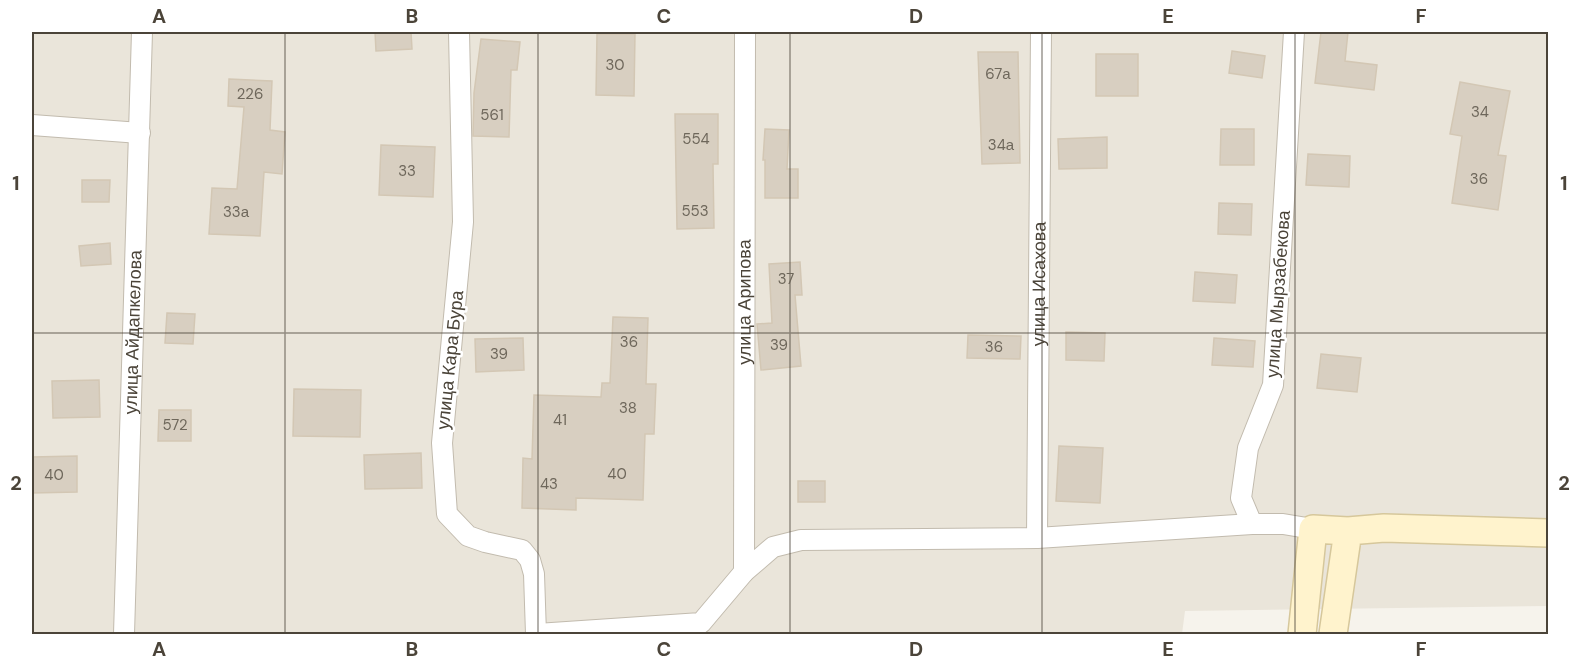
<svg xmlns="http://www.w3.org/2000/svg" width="1580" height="666" font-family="'DM Sans',sans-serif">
  <rect width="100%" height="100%" fill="#f6f3ec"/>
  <path fill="#eae5da" d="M32 32H1548V606L1185 611 1182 634H32Z"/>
  <path fill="#d8cfc1" stroke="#d3c7b4" stroke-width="1.5" d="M375 32H411L412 49 376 51Z
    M1321 32H1348L1345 61 1377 65 1374 90 1315 83Z
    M597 34H635L634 96 596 95Z
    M481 39 520 42 517 70H511L509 137 473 136 474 93Z
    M1232 51 1265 56 1262 78 1229 73Z
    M978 52H1018L1020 163 982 164Z
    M1096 54H1138V96H1096Z
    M229 79 272 81 270 130 285 132 282 174 264 172 260 236 209 234 212 188 237 189 244 107 228 106Z
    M1460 82 1510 91 1498 155 1506 156 1498 210 1452 203 1462 136 1450 134Z
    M675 114H718V164H713L714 228 677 229Z
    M765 129 789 130 787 169H798V198H765V160H763Z
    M1221 129H1254V165H1220Z
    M1107 137V168L1059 169 1058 139Z
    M381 145 435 147 433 197 379 195Z
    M1308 154 1350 156 1349 187 1306 185Z
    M82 180H110L109 202H82Z
    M1219 203 1252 204 1251 235 1218 234Z
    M110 243 111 264 81 266 79 246Z
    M800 262 802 295H795L801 366 761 370 757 324 772 323 769 264Z
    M1195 272 1237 275 1235 303 1193 301Z
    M167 313 195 314 193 344 165 343Z
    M613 317 648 318 646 384H656L654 434H645L643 500 576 498V510L522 508 523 458 532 459 534 395 601 397 602 383H610Z
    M1066 332 1105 333 1104 361 1066 360Z
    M968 335 1021 336 1020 359 967 358Z
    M523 338 524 370 476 372 475 339Z
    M1214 338 1255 341 1253 367 1212 365Z
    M1321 354 1361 358 1357 392 1317 388Z
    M99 380 100 417 53 418 52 381Z
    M294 389 361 390 360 437 293 436Z
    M159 410H191V441H158Z
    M1059 446 1103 448 1100 503 1056 501Z
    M421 453 422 488 365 489 364 455Z
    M77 456V492L32 493V457Z
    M798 481H825V502H798Z"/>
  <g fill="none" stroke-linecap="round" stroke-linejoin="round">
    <g stroke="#c2bbae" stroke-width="22">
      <g id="minor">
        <path d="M459 32 463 222 442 443 447 514 468 536 485 542 522 550 530 560 534 574 536 634"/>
        <path d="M1294 32 1273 385 1248 448 1241 498 1252 524H1283L1313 529"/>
        <path d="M32 125 140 133"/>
        <path id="s1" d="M1037 538 1041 32"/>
        <path id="s2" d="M744 572 745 32"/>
        <path id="s3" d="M124 634 142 32"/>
        <path d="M537 634 701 623 744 572 773 547 801 540 1037 538 1252 524"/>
      </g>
    </g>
    <g stroke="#d6c79b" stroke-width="30">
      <path id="secondary" d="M1302 634 1313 529 1348 531 1384 528 1548 533
        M1333 634 1348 531"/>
    </g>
    <use href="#minor" stroke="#fff" stroke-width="20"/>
    <use href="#secondary" stroke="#fff3cd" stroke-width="27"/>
  </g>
  <path fill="none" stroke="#4b4439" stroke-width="1.5" stroke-opacity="0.55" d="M285 32V634M538 32V634M790 32V634M1042 32V634M1295 32V634M32 333H1548"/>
  <g text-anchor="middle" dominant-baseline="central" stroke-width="5" stroke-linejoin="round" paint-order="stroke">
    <g font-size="15" fill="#6e675b">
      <text x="615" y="65">30</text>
      <text x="998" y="74">67а</text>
      <text x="250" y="94">226</text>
      <text x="1480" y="112">34</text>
      <text x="492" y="115">561</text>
      <text x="696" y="139">554</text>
      <text x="1001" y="145">34а</text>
      <text x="407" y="171">33</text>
      <text x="1479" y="179">36</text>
      <text x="695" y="211">553</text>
      <text x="236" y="212">33а</text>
      <text x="786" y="279">37</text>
      <text x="629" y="342">36</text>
      <text x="779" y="345">39</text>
      <text x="994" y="347">36</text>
      <text x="499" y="354">39</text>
      <text x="628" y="408">38</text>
      <text x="560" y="420">41</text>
      <text x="175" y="425">572</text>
      <text x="617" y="474">40</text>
      <text x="54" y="475">40</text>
      <text x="549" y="484">43</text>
    </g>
    <g font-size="18" fill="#4b4439" stroke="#fff">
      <text stroke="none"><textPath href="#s1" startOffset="254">улица Исахова</textPath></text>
      <text transform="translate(1278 294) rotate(-86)">улица Мырзабекова</text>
      <text stroke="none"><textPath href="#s2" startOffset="270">улица Арипова</textPath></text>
      <text stroke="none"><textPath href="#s3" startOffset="302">улица Айдапкелова</textPath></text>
      <text transform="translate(450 360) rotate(-84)">улица Кара Бура</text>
    </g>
  </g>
  <rect width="1580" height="666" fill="none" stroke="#ffffff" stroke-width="66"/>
  <rect x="33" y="33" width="1514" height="600" fill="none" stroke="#4b4439" stroke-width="2"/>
  <g font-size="20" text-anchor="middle" font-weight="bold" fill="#4b4439">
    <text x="159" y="23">A</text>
    <text x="412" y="23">B</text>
    <text x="664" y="23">C</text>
    <text x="916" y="23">D</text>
    <text x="1168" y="23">E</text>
    <text x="1421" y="23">F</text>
    <text x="16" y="190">1</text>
    <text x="1564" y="190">1</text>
    <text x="16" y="490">2</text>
    <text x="1564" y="490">2</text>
    <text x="159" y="656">A</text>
    <text x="412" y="656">B</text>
    <text x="664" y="656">C</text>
    <text x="916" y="656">D</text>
    <text x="1168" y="656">E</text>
    <text x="1421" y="656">F</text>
  </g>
</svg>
